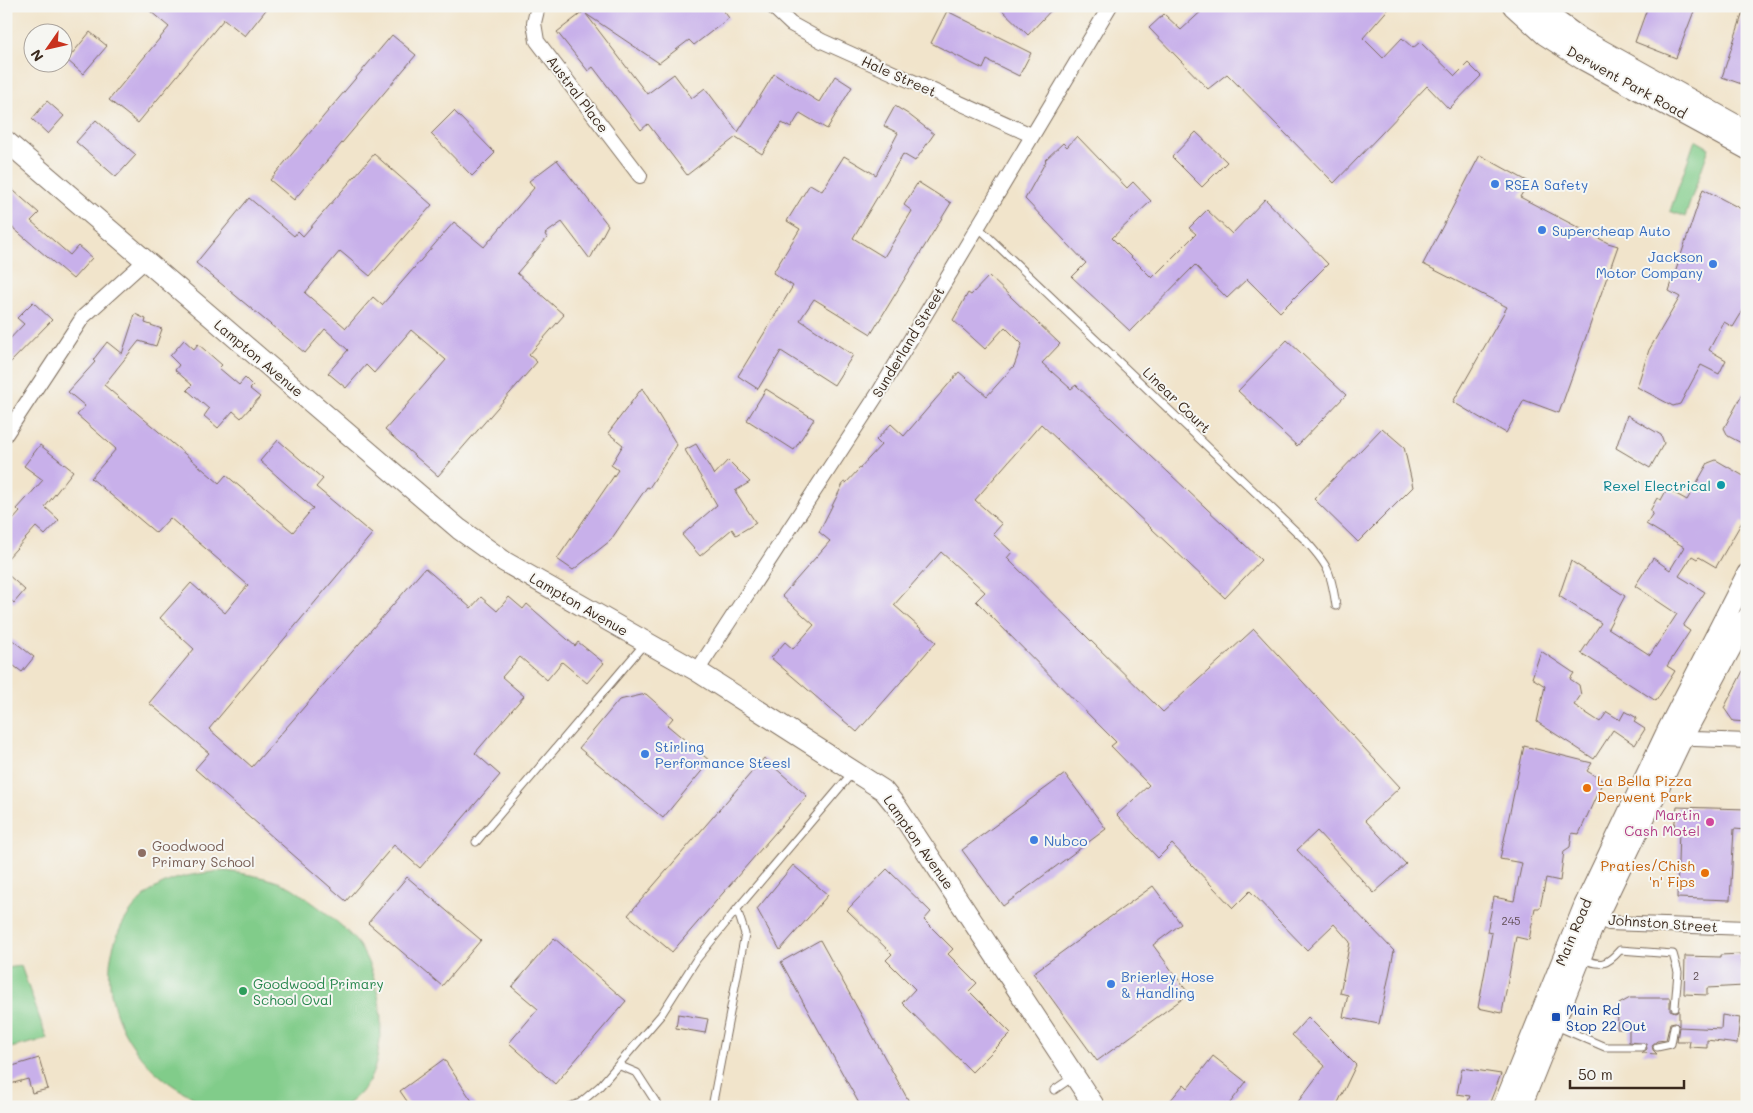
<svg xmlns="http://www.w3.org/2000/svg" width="1753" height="1113" font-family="Mali,sans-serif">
  <rect width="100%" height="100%" fill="#f6f6f2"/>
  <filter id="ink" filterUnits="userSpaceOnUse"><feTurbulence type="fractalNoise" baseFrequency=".02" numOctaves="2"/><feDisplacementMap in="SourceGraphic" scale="10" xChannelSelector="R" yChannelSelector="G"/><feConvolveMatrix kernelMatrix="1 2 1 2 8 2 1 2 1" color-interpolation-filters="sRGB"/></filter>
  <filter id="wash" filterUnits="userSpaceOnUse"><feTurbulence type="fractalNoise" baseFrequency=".0096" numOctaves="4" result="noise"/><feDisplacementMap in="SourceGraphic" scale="20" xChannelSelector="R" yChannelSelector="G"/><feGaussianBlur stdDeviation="1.12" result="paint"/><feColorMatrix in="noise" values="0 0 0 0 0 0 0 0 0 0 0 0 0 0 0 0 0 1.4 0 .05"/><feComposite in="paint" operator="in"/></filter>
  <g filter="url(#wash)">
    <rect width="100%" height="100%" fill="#f1e4cb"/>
    <path fill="#81cc8a" stroke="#5e7b54" d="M1695 140 1709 148 1685 217 1670 211Z
      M225 871C246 874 268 877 288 886 295 889 303 896 310 901 327 913 345 927 358 944 375 969 384 1009 380 1039 376 1072 371 1086 344 1107 313 1107 281 1107 250 1107 238 1107 223 1109 212 1107 202 1104 191 1096 182 1091 126 1059 90 989 121 927 129 911 143 895 159 886 179 875 202 873 225 871Z
      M21 966 47 1039 6 1049V968Z"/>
    <g id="blocks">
      <path fill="#c8b0ea" d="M144 6H269L245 36 224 19 138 123 109 100 169 27Z
        M575 6H720L729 18 694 45 689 40 659 63 586 14 647 94 674 74 692 98 705 88 738 132 774 74 819 102 835 76 852 87 827 129 800 113 791 128 782 123 762 154 736 137 687 175 648 124 641 130 593 67 588 71 557 32 583 12Z
        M998 6H1055L1028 35Z
        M1207 6H1391L1363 38 1383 58 1402 38 1413 48 1420 42 1455 76 1468 63 1481 76 1449 109 1427 86 1334 183 1227 74 1208 89 1149 28 1164 14 1181 30Z
        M1648 6H1696L1676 58 1635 42Z
        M1744 9 1747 10V86L1722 77Z
        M947 11 1031 53 1019 76 987 60 983 69 931 43Z
        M90 32 107 46 83 74 67 60Z
        M392 35 416 55 294 200 270 180Z
        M47 101 64 116 48 134 32 119Z
        M895 106 908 114 934 134 915 161 903 154 853 238 884 257 912 211 904 205 918 182 951 203 871 334 814 299 800 320 853 355 834 385 781 351 758 389 738 376 793 286 773 273 800 229 787 221 810 184 822 191 844 156 876 175 898 133 884 126Z
        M454 111 495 153 472 176 431 134Z
        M96 120 136 155 116 177 76 142Z
        M1196 132 1227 162 1202 187 1172 157Z
        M1077 136 1127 188 1133 182 1151 201 1112 238 1152 278 1196 234 1189 228 1207 210 1232 234 1265 199 1328 264 1280 312 1247 279 1227 298 1195 265 1130 331 1072 277 1086 263 1025 199 1046 161 1045 160 1063 143 1067 147Z
        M374 154 432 205 370 276 340 251 305 293 346 328 373 297 382 305 454 222 484 247 534 188 529 181 557 160 608 225 590 259 562 222 545 234 547 238 517 273 564 315 529 355 537 362 438 476 385 430 446 360 411 330 374 373 366 365 346 388 328 373 348 350 325 329 305 353 196 263 249 198 294 236 298 231 303 236Z
        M1480 155 1529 182 1520 197 1608 243 1618 246 1559 413 1524 400 1506 433 1453 402 1507 307 1423 264Z
        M6 184 39 213 31 221 70 255 78 246 92 258 73 279 6 222Z
        M1703 189 1747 212V304L1733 327 1724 322 1709 350 1726 360 1719 374 1701 365 1680 404 1673 406 1637 387 1649 350 1680 297 1669 291Z
        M989 276 1060 344 1042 363 1071 389 1076 385 1261 560 1225 598 1041 424 975 500 1002 524 993 534 1012 552 1007 558 1163 712 1254 629 1400 787 1365 820 1406 864 1374 893 1317 831 1297 850 1394 951 1379 1024 1343 1017 1348 995 1340 993 1350 942 1334 924 1307 950 1250 891 1233 908 1172 844 1158 858 1117 815 1149 785 1111 746 1116 742 976 601 985 592 941 552 894 605 936 642 857 732 771 658 785 642 793 649 814 625 782 596 830 541 819 532 844 482 846 483 881 445 876 440 891 424 904 436 959 372 987 396 1014 366 1022 344 1005 327 985 349 953 320 968 293 971 295Z
        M33 302 52 320 6 367V343L24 324 17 318Z
        M135 314 146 319 145 323 162 329 156 346 139 341 104 385 219 483 226 475 293 532 313 508 260 461 278 440 323 479 316 487 372 534 209 729 252 767 425 568 471 608 481 597 497 611 509 597 523 609 527 604 575 646 578 642 604 663 587 683 562 662 547 680 520 657 502 677 524 696 475 753 500 775 420 868 394 845 346 901 195 769 209 753 149 703 194 649 160 618 191 583 225 613 248 585 170 518 156 533 91 478 116 449 77 415 85 406 68 392 95 362 93 360 107 342 122 354Z
        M184 340 194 349 198 344 222 365 219 368 239 385 245 378 253 386 250 389 260 397 241 418 233 411 218 428 204 416 209 409 187 390 192 385 175 370 179 365 170 356Z
        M1287 340 1346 395 1297 446 1238 391Z
        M1747 386V446L1728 436 1724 428Z
        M642 388 677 445 649 488 647 487 610 541 573 570 557 559 618 470 611 465 623 445 608 433Z
        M766 389 814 419 794 450 747 420Z
        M1627 415 1661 435 1664 443 1650 468 1616 448Z
        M1382 428 1404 447 1413 487 1358 542 1314 499Z
        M696 444 714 475 728 460 750 482 735 491 756 523 736 535 732 529 700 556 682 535 717 505 685 450Z
        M40 445 73 471 45 507 59 520 45 535 36 527 6 560V528L20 512 17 509 43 480 24 466Z
        M1716 460 1747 478V525L1742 522 1716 567 1699 557 1697 559 1692 556 1679 576 1705 592 1683 626 1690 631 1667 666 1675 671 1656 701 1581 653 1601 623 1559 596 1571 561 1625 596 1608 628 1650 655 1677 614 1635 586 1653 558 1670 570 1684 547 1646 524 1653 513 1650 511 1657 498 1661 500 1667 489 1687 500 1708 463Z
        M6 573 25 590 14 603 6 596Z
        M6 635 34 657 22 672 6 660Z
        M1541 651 1574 673 1570 679 1579 685 1581 695 1574 705 1600 722 1607 712 1620 720 1625 711 1637 718 1634 722 1645 729 1635 745 1613 730 1594 759 1537 722 1545 686 1532 678Z
        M1747 663V722L1733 721 1724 708Z
        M646 694 673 718 667 725 710 761 663 818 579 748 619 700Z
        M1524 746 1592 763 1587 771 1603 781 1579 834 1572 833 1570 847 1564 851 1560 881 1546 878 1540 908H1535L1529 940 1516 937 1502 1013 1478 1008 1492 933 1487 932 1494 897 1514 901 1522 863 1500 859Z
        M764 758 807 796 672 952 628 915Z
        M1065 774 1106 829 1003 906 962 850Z
        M1677 807 1747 809V830L1734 829 1730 900 1677 898 1679 828H1674Z
        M793 865 828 895 780 950 757 909Z
        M887 869 931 912 924 920 953 949 948 954 977 983 969 991 1011 1033 972 1072 902 1003 915 989 886 960 892 954 847 910Z
        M407 877 481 940 442 986 368 923Z
        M1153 886 1181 924 1153 945 1189 994 1097 1061 1033 973Z
        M554 938 626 1001 555 1084 509 1043 538 1009 512 987Z
        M820 940 912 1107H861L781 962Z
        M1741 954 1744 986 1707 988V995L1684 994 1685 956 1720 957V955Z
        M1630 998H1670V1010L1675 1012 1679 1010V1026L1675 1022 1670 1023 1666 1040 1657 1041 1652 1045 1653 1050 1657 1054 1642 1053 1647 1049 1646 1044 1629 1042V1029H1617L1619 1004Z
        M678 1014 708 1019 705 1033 676 1028Z
        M1722 1015 1740 1018 1737 1044 1707 1040V1048L1689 1047 1690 1041H1677L1679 1027 1721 1029Z
        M1308 1017 1356 1065 1336 1107H1294L1325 1066 1292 1035Z
        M1213 1056 1246 1082 1227 1107H1165L1184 1084 1188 1088Z
        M39 1058 48 1089 32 1093 28 1079 10 1084 6 1068Z
        M444 1059 476 1107H411L400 1091Z
        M1462 1068 1501 1074 1488 1107H1466L1470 1096 1457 1094Z"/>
    </g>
  </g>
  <g filter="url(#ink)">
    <use href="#blocks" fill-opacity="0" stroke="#7b6b5b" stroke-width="1"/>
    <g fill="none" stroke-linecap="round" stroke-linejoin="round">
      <g stroke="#7b6b5b" stroke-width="9">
        <path id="lane" d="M977 226 1304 539C1328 565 1331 571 1336 606
          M476 842 645 643
          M1582 959C1601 966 1606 966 1620 950L1673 954 1678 972 1675 1007
          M1554 1025 1605 1047H1642
          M1657 1047 1671 1044 1674 1027
          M618 1065 637 1073 659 1107
          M1054 1090 1073 1077
          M568 1107 580 1103 600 1086 661 1015 696 960 737 909
          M712 1107 745 934 737 909 853 772"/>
      </g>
      <g stroke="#7b6b5b" stroke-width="16">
        <path id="street" d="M538 6 534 23 537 41 640 176
          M772 6 791 24 822 41 1031 135
          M6 434 83 317 145 261
          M697 671 879 392 1110 6
          M1676 734 1695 739 1747 741
          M1589 914 1609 923 1747 928"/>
      </g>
      <g stroke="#7b6b5b" stroke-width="22">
        <path id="secondary" d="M1513 6 1545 35 1582 59 1747 149
          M1536 6 1580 38 1747 131
          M6 141 459 529 505 562 697 671 883 790 897 807 1095 1107
          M1503 1107 1584 906 1668 729 1747 574
          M1521 1107 1597 917 1683 737 1747 618"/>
      </g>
      <use href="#lane" stroke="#fff" stroke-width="7"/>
      <use href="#street" stroke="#fff" stroke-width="14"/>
      <use href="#secondary" stroke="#fff" stroke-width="20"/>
    </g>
  </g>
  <g fill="#3f7fe0" stroke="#f6f6f2" stroke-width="2">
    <circle cx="1495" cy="184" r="5"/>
    <circle cx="1542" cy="230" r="5"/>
    <circle cx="1713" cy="264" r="5"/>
    <circle cx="645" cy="754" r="5"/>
    <circle cx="1034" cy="840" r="5"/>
    <circle cx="1111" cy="984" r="5"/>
  </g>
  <circle fill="#0f9aa8" stroke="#f6f6f2" stroke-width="2" cx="1721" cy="485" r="5"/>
  <g fill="#e8710a" stroke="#f6f6f2" stroke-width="2">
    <circle cx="1587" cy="788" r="5"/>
    <circle cx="1705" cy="873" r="5"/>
  </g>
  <circle fill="#d1479c" stroke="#f6f6f2" stroke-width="2" cx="1710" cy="822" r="5"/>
  <circle fill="#8d6e63" stroke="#f6f6f2" stroke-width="2" cx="142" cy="853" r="5"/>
  <circle fill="#2e9e5b" stroke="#f6f6f2" stroke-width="2" cx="243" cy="991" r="5"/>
  <rect fill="#1a4fb4" stroke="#f6f6f2" stroke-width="2" x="1551" y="1012" width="10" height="10" rx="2.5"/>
  <g text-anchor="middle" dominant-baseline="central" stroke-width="4" stroke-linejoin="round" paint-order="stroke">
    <g font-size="11" fill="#5e4c51">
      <text x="1511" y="920">245</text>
      <text x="1696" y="975">2</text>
    </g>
    <g font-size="14" fill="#3b2a1e" stroke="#f6f6f2">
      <text transform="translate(899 76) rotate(24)">Hale Street</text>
      <text transform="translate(1627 82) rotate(29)">Derwent Park Road</text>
      <text transform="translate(578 94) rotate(53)">Austral Place</text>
      <text transform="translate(908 342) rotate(-59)">Sunderland Street</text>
      <text transform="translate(259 358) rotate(40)">Lampton Avenue</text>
      <text transform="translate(1177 400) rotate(44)">Linear Court</text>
      <text transform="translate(579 604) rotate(30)">Lampton Avenue</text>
      <text transform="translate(919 842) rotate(55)">Lampton Avenue</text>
      <text transform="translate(1663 923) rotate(4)">Johnston Street</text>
      <text transform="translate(1573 932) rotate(-67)">Main Road</text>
    </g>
    <g font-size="14" fill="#366cbe" stroke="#f6f6f2" text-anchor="start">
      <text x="1505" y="184">RSEA Safety</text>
      <text x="1552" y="230">Supercheap Auto</text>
      <text x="1703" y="256" text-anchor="end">Jackson<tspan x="1703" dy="16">Motor Company</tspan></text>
      <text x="655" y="746">Stirling<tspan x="655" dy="16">Performance Steesl</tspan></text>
      <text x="1044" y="840">Nubco</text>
      <text x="1121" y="976">Brierley Hose<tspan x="1121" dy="16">&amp; Handling</tspan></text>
    </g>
    <g font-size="14" fill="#0d838f" stroke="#f6f6f2" text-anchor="end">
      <text x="1711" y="485">Rexel Electrical</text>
    </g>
    <g font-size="14" fill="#c56008" stroke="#f6f6f2" text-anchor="start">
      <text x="1597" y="780">La Bella Pizza<tspan x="1597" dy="16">Derwent Park</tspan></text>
      <text x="1695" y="865" text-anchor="end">Praties/Chish<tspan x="1695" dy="16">'n' Fips</tspan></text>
    </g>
    <g font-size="14" fill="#b23c85" stroke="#f6f6f2" text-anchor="end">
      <text x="1700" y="814">Martin<tspan x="1700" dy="16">Cash Motel</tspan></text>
    </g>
    <g font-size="14" fill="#785e54" stroke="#f6f6f2" text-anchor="start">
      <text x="152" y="845">Goodwood<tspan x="152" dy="16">Primary School</tspan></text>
    </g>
    <g font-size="14" fill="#27864d" stroke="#f6f6f2" text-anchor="start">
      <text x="253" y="983">Goodwood Primary<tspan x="253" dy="16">School Oval</tspan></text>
    </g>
    <g font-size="14" fill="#164399" stroke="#f6f6f2" text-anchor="start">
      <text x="1566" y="1009">Main Rd<tspan x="1566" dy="16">Stop 22 Out</tspan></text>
    </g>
  </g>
  <rect width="1753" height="1113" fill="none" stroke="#f6f6f2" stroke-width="25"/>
  <g transform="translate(48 48) rotate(236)"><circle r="24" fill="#f6f6f2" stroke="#aba49d"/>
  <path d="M0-4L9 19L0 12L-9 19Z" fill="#c8321e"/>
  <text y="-8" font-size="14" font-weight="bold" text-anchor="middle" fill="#3b2a1e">N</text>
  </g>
  <path d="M1570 1080v8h114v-8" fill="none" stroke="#3b2a1e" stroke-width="2.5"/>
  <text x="1578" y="1080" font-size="15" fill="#3b2a1e" stroke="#f6f6f2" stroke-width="4" paint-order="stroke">50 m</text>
</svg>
